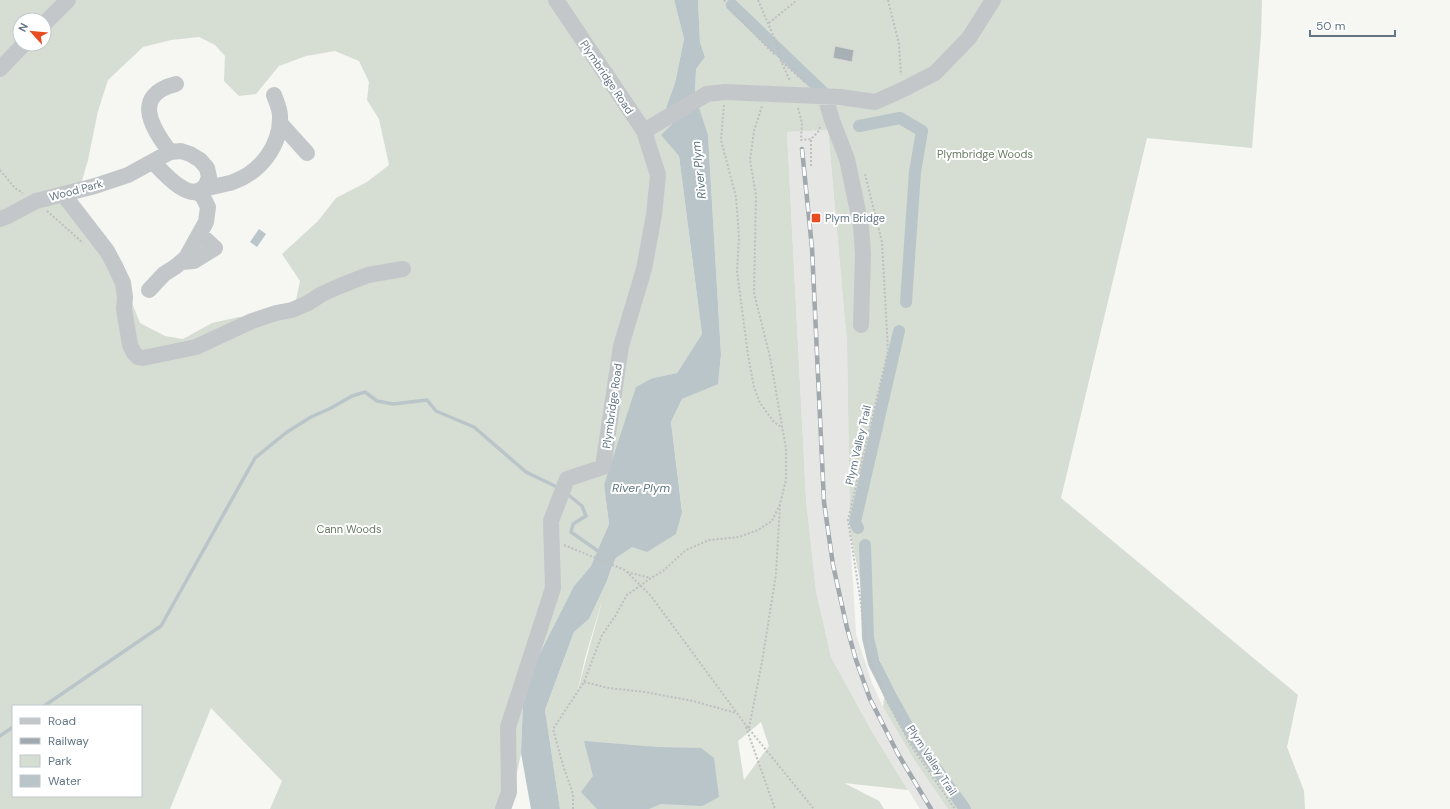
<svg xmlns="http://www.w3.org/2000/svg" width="1450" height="809" font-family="'DM Sans',sans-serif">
  <rect width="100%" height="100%" fill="#f6f6f2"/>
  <path fill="#e6e7e5" d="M828 130 847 343 850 532 856 634 872 683 883 707 913 758 948 809H920L871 730 831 657 816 591 806 499 787 132Z"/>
  <path fill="#d6ddd3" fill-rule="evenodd" d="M0 0H674L684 39 675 83 666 108 672 124 662 135 679 156 702 334 677 373 653 378 604 485 609 524 598 551 591 566 574 586 537 659 523 702 521 754 509 809H270L282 781 211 708 170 809H0ZM20 20H44V44H20ZM199 37 215 45 225 56 224 81 239 96 256 94 279 66 306 56 335 51 359 61 369 82 367 100 379 119 389 165 367 182 336 198 318 221 282 254 300 281 295 305 270 318 239 317 212 323 183 339 165 336 140 323 128 293 76 201 88 160 98 111 108 80 143 47 171 40ZM13 706H141V796H13Z
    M698 0H1262L1261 35 1252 148 1147 138 1061 498 1298 695 1287 747 1304 791 1305 809H948L913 758 883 707 886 680 871 632 850 532 847 343 828 130 787 132 806 499 816 591 831 657 871 730 908 790 844 783 879 801 884 809H560L545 710 574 632 589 619 607 581 611 569 616 558 682 511 671 422 682 399 718 383 721 355 708 136 695 95 696 69 705 57 700 42ZM601 604V605L577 693 585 658ZM761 722 769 746 744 780 738 741Z"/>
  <path fill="#bac5c9" d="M674 0H698L700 42 705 57 696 69 695 95 708 135 721 355 718 384 682 399 671 422 682 512 676 534 647 552 632 547 616 558 611 569 607 581 589 619 574 632 545 710 560 809H531L521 753 523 702 537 659 574 586 591 566 609 524 604 485 636 387 653 378 677 373 702 334 679 156 661 135 672 124 666 108 675 83 684 39Z
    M259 229 266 234 257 247 250 242Z
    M584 741 657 747 701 748 714 758 719 797 702 806 661 804 649 809H597L581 792 593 776Z"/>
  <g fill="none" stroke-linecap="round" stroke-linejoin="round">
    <path stroke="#bac5c9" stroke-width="3.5" d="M566 493 582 506 586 516 573 524 571 532 598 551 600 555
      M44 706 161 626 255 458 287 432 311 417 331 408 352 396 365 392 377 401 393 404 427 400 436 411 474 427 526 472 559 488
      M0 736 13 727"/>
    <path stroke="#bac5c9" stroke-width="12" d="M732 5 823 92
      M859 126 900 118 922 131 915 172 906 302
      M858 528 855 522 899 331
      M865 545 868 638 874 663 890 695 914 738 965 809"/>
  </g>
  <path fill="#a7b0b5" stroke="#d7d7d4" d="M835 46 854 50 852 62 833 58Z"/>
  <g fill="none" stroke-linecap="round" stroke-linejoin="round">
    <path stroke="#bdbfc1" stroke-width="2" stroke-dasharray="2 2" stroke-linecap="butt" d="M724 0 730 9 775 55
      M758 0 777 44 780 59 790 81
      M888 0 899 44 901 75
      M769 23 797 0
      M782 62 805 82
      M724 105 721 140 736 197 739 237 737 271 748 355 754 387 760 403 774 422 781 427
      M798 108 802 123 801 140 811 139 818 132 820 127
      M811 140V166
      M0 170 15 188 23 193
      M865 174 882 242 888 351 848 520 861 604 865 641 874 671 887 701 910 744 955 809
      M47 211 83 243
      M564 545 625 570 651 596 745 724 814 809
      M627 572 650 578
      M584 682 609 688 645 692 693 701 736 713
      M746 727 775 809
      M749 728 762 662 776 574 780 505
      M573 809V794L563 765 553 729 584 682 602 635 614 618 627 595 651 578 663 571 686 550 709 540 739 537 758 530 772 521 780 504 786 480V449L770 357 754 293 756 196 750 160 754 131 762 106"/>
    <path stroke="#c3c7ca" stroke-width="16" d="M44 24 68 0
      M0 69 24 44
      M825 96 832 120 847 159 861 226 863 254 861 325
      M280 123 307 153
      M644 131 707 94 725 92 840 97 875 102 902 90 935 73 969 38 993 0
      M170 152C151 127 132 95 176 84
      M203 189C213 186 224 185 233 182 261 172 281 145 280 116 280 109 276 101 274 95
      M63 194 107 251 115 266 123 283 125 297 124 309 130 345 134 353 138 357 143 358 196 347 252 321 276 313 292 310 308 303 322 294 340 286 368 275 403 269
      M0 219 8 216 36 201 95 186 128 175 170 152 181 151 190 154 200 160 207 168 209 177C208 180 206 186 203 188 189 203 162 171 153 162
      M181 262 194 261 215 248 200 234
      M149 290 164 274 175 267 186 258 206 222 208 207 203 197 197 191
      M503 809 509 792 508 727 553 588 551 521 567 479 603 467 621 346 644 269 654 215 658 175 644 131 556 0"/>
    <g stroke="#a1a8ae" stroke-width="4.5">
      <path id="rail" d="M802 149 812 248 824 502 833 565 847 628 856 660 870 699 898 754 931 809"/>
    </g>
    <use href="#rail" stroke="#fff" stroke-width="3" stroke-dasharray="9" stroke-linecap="butt"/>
  </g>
  <rect fill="#e74d20" stroke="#fff" stroke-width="1.5" x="811" y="213" width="10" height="10" rx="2"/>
  <g text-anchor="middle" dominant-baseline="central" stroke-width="4" stroke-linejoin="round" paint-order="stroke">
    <g font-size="11" fill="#647684" stroke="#fff">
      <text transform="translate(607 77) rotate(56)">Plymbridge Road</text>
      <text transform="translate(76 190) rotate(-15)">Wood Park</text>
      <text transform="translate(612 406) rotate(-82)">Plymbridge Road</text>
      <text transform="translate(858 445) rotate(-77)">Plym Valley Trail</text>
      <text transform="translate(932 760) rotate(57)">Plym Valley Trail</text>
    </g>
    <g font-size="11" fill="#687b63" stroke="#fff">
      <text x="985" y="154">Plymbridge Woods</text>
      <text x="349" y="529">Cann Woods</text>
    </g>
    <g font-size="11" fill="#647684" stroke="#fff" text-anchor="start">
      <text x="825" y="218">Plym Bridge</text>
    </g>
    <g font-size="12" font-style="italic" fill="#5f7780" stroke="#fff">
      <text transform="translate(699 170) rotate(-96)">River Plym</text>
      <text x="641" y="488">River Plym</text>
    </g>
  </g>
  <rect x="12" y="705" width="130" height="92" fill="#ffffff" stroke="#c1c8ce"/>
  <rect x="20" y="718" width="20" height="6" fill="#c3c7ca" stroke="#c1c8ce"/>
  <text x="48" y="725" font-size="12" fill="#647684">Road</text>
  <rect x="20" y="738" width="20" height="6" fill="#a1a8ae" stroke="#c1c8ce"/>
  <text x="48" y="745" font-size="12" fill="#647684">Railway</text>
  <rect x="20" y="755" width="20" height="12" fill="#d6ddd3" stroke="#c1c8ce"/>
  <text x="48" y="765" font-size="12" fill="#647684">Park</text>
  <rect x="20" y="775" width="20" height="12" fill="#bac5c9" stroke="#c1c8ce"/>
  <text x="48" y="785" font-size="12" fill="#647684">Water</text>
  <g transform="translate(32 32) rotate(297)"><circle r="19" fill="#ffffff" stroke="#c1c8ce"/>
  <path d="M0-3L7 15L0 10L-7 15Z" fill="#e74d20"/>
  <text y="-6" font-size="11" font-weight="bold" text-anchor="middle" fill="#647684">N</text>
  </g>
  <path d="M1310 30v6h85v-6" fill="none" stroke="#647684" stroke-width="2"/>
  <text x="1316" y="30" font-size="12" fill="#647684" stroke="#ffffff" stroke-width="3" paint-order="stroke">50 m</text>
</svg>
